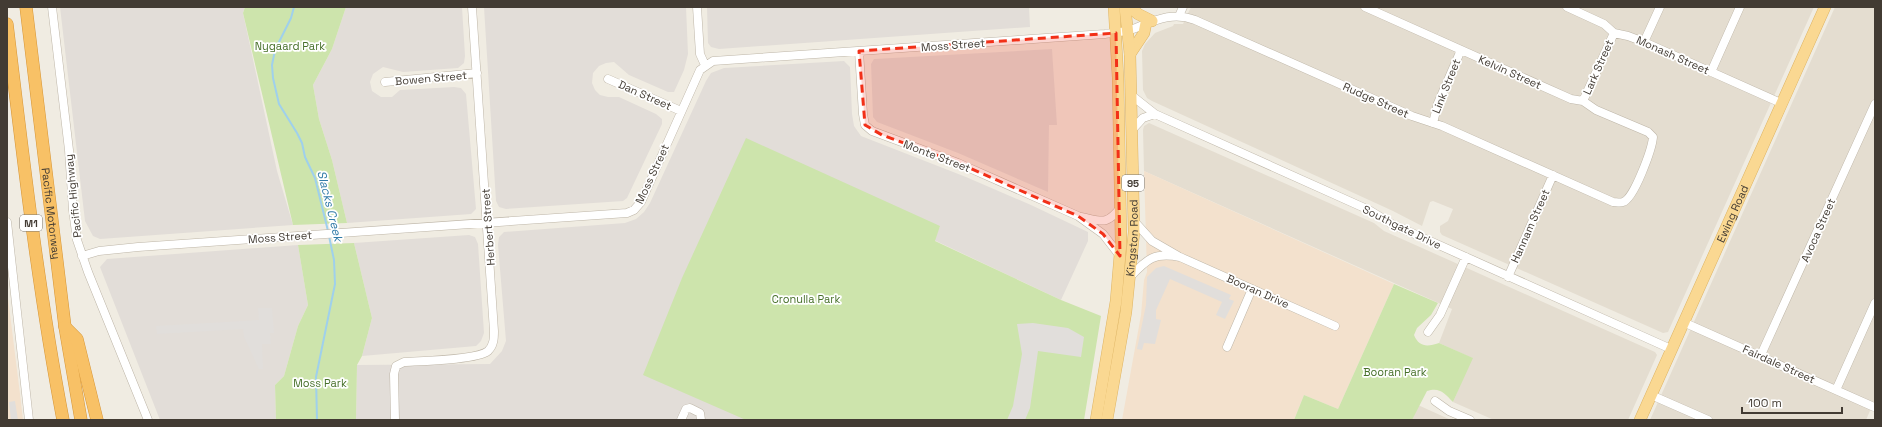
<svg xmlns="http://www.w3.org/2000/svg" width="1882" height="427" font-family="'Space Grotesk',sans-serif">
  <rect width="100%" height="100%" fill="#f0ece2"/>
  <path fill="#e4ddd0" d="M1191 7H1814L1668 332 1663 333 1442 235 1440 232V226L1448 221 1453 209 1433 201 1430 202 1422 226 1393 211 1152 101 1147 98 1143 90 1142 51 1145 44 1155 33 1173 26 1174 24H1183Z
    M1835 7H1875V399L1866 420H1650Z
    M1149 123 1374 223 1384 231 1655 352 1657 355 1628 420H1494L1453 402 1472 358 1439 343 1452 309 1144 171 1143 130 1144 126Z
    M1418 405 1451 420H1412Z"/>
  <path fill="#f3e1cd" d="M1144 171 1394 284 1338 409 1304 395 1294 420H1122L1141 315 1144 280 1147 272Z
    M7 290 20 394 23 420H7Z"/>
  <path fill="#e2ddd8" d="M60 7H245L243 13 277 171 293 225 100 239 93 236 85 221Z
    M346 7H462L465 56 464 63 458 68 403 72 383 67 373 74 370 82 372 91 381 97H392L400 90 454 87 461 88 466 94 476 209 471 214 347 223 332 160 319 119 313 85 332 49Z
    M484 7H686L688 54 684 70 674 92H668L629 75 614 62 606 63 599 66 593 73 592 83 595 90 600 95 608 97H619L656 114 662 119V124L627 198 623 201 506 209 499 207 496 201Z
    M707 7H1029L1030 27 719 49 711 47 708 43Z
    M1052 49 1057 125H1049L1048 192 958 153 877 122 873 117 871 64 874 59Z
    M844 61 850 67 852 114 854 126 861 136 966 177 1031 205 1088 232V241L1061 300 934 240 940 226 746 420H356L357 365 490 364 502 351 506 341 498 245 499 237 504 232 625 223 636 219 644 212 650 203 706 81 711 73 724 68Z
    M469 235 475 237 478 244 484 333 481 341 476 346 362 356 372 318 354 243Z
    M298 245 308 305 298 326 284 376 275 385 276 420H160L100 267 107 259Z"/>
  <path fill="#cde4ac" d="M245 7H346L332 49 313 85 319 119 332 160 347 223 293 225 243 13Z
    M746 138 940 226 935 241 1061 300 1101 316 1084 420H746L643 375 682 278Z
    M354 243 372 318 362 356 357 365 356 420H276L275 385 284 376 298 326 308 305 298 245Z
    M1394 284 1438 303 1431 315 1417 328 1414 335C1419 347 1427 347 1439 343L1473 358 1453 402C1444 393 1440 387 1427 391L1412 420H1294L1304 395 1338 409Z"/>
  <path fill="#e1dedb" d="M1164 266 1231 295 1229 299 1234 301 1225 319 1216 315 1222 302 1170 279 1156 310V319L1161 320 1155 344 1144 343 1142 350 1137 349 1146 305 1147 277 1156 268Z
    M258 308H272L274 333H270L271 344H262L263 369H259L244 337 243 329 157 334 156 326 259 320Z
    M1033 323 1068 328 1084 337 1081 357 1038 351 1030 408 1025 420H1007L1013 406 1022 354 1017 324Z
    M15 401 18 420H11L9 402Z"/>
  <g fill="none" stroke-linecap="round" stroke-linejoin="round">
    <path stroke="#9fd0ec" stroke-width="2" d="M294 7 291 18 275 50 272 65 273 78 279 104 297 133 302 143 305 157 315 178 328 231
      M317 420 316 377 335 284 334 260 329 236"/>
    <g stroke="#beb6a8" stroke-width="9">
      <path id="minor" d="M52 7 69 150 73 210 77 240 88 272 148 420
        M697 7 700 54 705 65
        M1567 7 1604 24 1614 33 1628 36 1644 42 1781 103
        M1179 16 1183 7
        M1644 42 1660 7
        M859 51 863 114 865 125 872 131 958 163 1078 216 1103 234 1120 256
        M1711 72 1740 7
        M608 79 681 111
        M385 82 477 73
        M1131 95 1155 114 1369 210 1392 224 1671 349
        M1583 101 1614 33
        M1433 123 1438 103 1461 50
        M1132 130 1143 118 1155 114
        M1081 217C1102 221 1106 226 1121 207
        M1134 221 1152 241 1178 256
        M7 222 29 420
        M82 256 99 251 138 247 627 213 634 210 641 202 700 70 713 61 1105 34C1114 33 1124 32 1133 29 1154 21 1172 11 1195 20L1412 116 1442 126 1613 202C1616 202 1620 203 1623 202 1634 199 1652 149 1653 137L1648 132 1596 110 1583 101 1571 99 1365 7
        M1130 277C1147 259 1154 252 1180 257L1335 326
        M1508 277 1553 175
        M1683 322 1874 407
        M1428 332 1440 315 1466 257
        M1227 347 1252 289
        M1760 357 1875 104
        M1836 390 1875 303
        M1651 395 1708 420
        M1435 401 1449 411 1470 420
        M395 420 394 374 396 366 404 362C420 361 477 360 488 351 494 345 494 338 494 331L472 7
        M681 420 686 409 690 408 700 413 701 420"/>
    </g>
    <g stroke="#deb463" stroke-width="12">
      <g id="major">
        <path d="M1130 7 1138 14 1152 21"/>
        <path d="M1130 54 1144 33 1146 23"/>
        <path d="M1096 420 1116 301 1121 242 1118 78 1114 7"/>
        <path id="s1" d="M1107 420 1126 312 1134 232 1130 54 1125 7"/>
        <path id="s2" d="M1640 420 1825 7"/>
      </g>
    </g>
    <g stroke="#d69536" stroke-width="13">
      <g id="highway">
        <path id="s3" d="M26 7 65 327 81 420"/>
        <path d="M7 24C23 157 38 289 63 420"/>
        <path d="M65 327 77 339 97 420"/>
      </g>
    </g>
    <use href="#minor" stroke="#fff" stroke-width="8"/>
    <use href="#major" stroke="#fad892" stroke-width="11"/>
    <use href="#highway" stroke="#f8c166" stroke-width="12"/>
  </g>
  <path fill="#f23018" fill-opacity="0.2" stroke="#f23018" stroke-width="3" stroke-dasharray="8 5" stroke-linejoin="round" d="M1116 33 1120 256 1103 234 1078 216 958 163 882 135 865 125 859 51Z"/>
  <g text-anchor="middle" dominant-baseline="central" stroke-width="3.5" stroke-linejoin="round" paint-order="stroke">
    <g fill="#fff" stroke="#7b7670" stroke-width="1">
      <rect x="1122" y="175" width="22" height="16" rx="3"/>
      <rect x="20" y="215" width="22" height="16" rx="3"/>
    </g>
    <g font-size="10" font-weight="bold" fill="#423b33">
      <text x="1133" y="183">95</text>
      <text x="31" y="223">M1</text>
    </g>
    <g font-size="11" fill="#423b33" stroke="#fff">
      <text transform="translate(953 45) rotate(-4)">Moss Street</text>
      <text transform="translate(1673 55) rotate(24)">Monash Street</text>
      <text transform="translate(1598 67) rotate(-66)">Lark Street</text>
      <text transform="translate(1510 72) rotate(24)">Kelvin Street</text>
      <text transform="translate(431 78) rotate(-5)">Bowen Street</text>
      <text transform="translate(1446 86) rotate(-68)">Link Street</text>
      <text transform="translate(645 95) rotate(24)">Dan Street</text>
      <text transform="translate(1376 100) rotate(24)">Rudge Street</text>
      <text transform="translate(937 156) rotate(21)">Monte Street</text>
      <text transform="translate(652 174) rotate(-65)">Moss Street</text>
      <text transform="translate(73 196) rotate(-96)">Pacific Highway</text>
      <text stroke="none"><textPath href="#s2" startOffset="226">Ewing Road</textPath></text>
      <text stroke="none"><textPath href="#s3" startOffset="208">Pacific Motorway</textPath></text>
      <text transform="translate(1530 226) rotate(-66)">Hannam Street</text>
      <text transform="translate(488 227) rotate(-94)">Herbert Street</text>
      <text transform="translate(1402 227) rotate(26)">Southgate Drive</text>
      <text transform="translate(1818 230) rotate(-66)">Avoca Street</text>
      <text transform="translate(280 237) rotate(-4)">Moss Street</text>
      <text stroke="none"><textPath href="#s1" startOffset="184">Kingston Road</textPath></text>
      <text transform="translate(1258 291) rotate(24)">Booran Drive</text>
      <text transform="translate(1779 364) rotate(24)">Fairdale Street</text>
    </g>
    <g font-size="11" fill="#47702a" stroke="#fff">
      <text x="290" y="46">Nygaard Park</text>
      <text x="806" y="299">Cronulla Park</text>
      <text x="1395" y="372">Booran Park</text>
      <text x="320" y="383">Moss Park</text>
    </g>
    <g font-size="12" font-style="italic" fill="#327ba8" stroke="#fff">
      <text transform="translate(330 206) rotate(76)">Slacks Creek</text>
    </g>
  </g>
  <rect width="1882" height="427" fill="none" stroke="#423b33" stroke-width="16"/>
  <path d="M1742 407v6h100v-6" fill="none" stroke="#423b33" stroke-width="2"/>
  <text x="1748" y="407" font-size="12" fill="#423b33" stroke="#ffffff" stroke-width="3" paint-order="stroke">100 m</text>
</svg>
